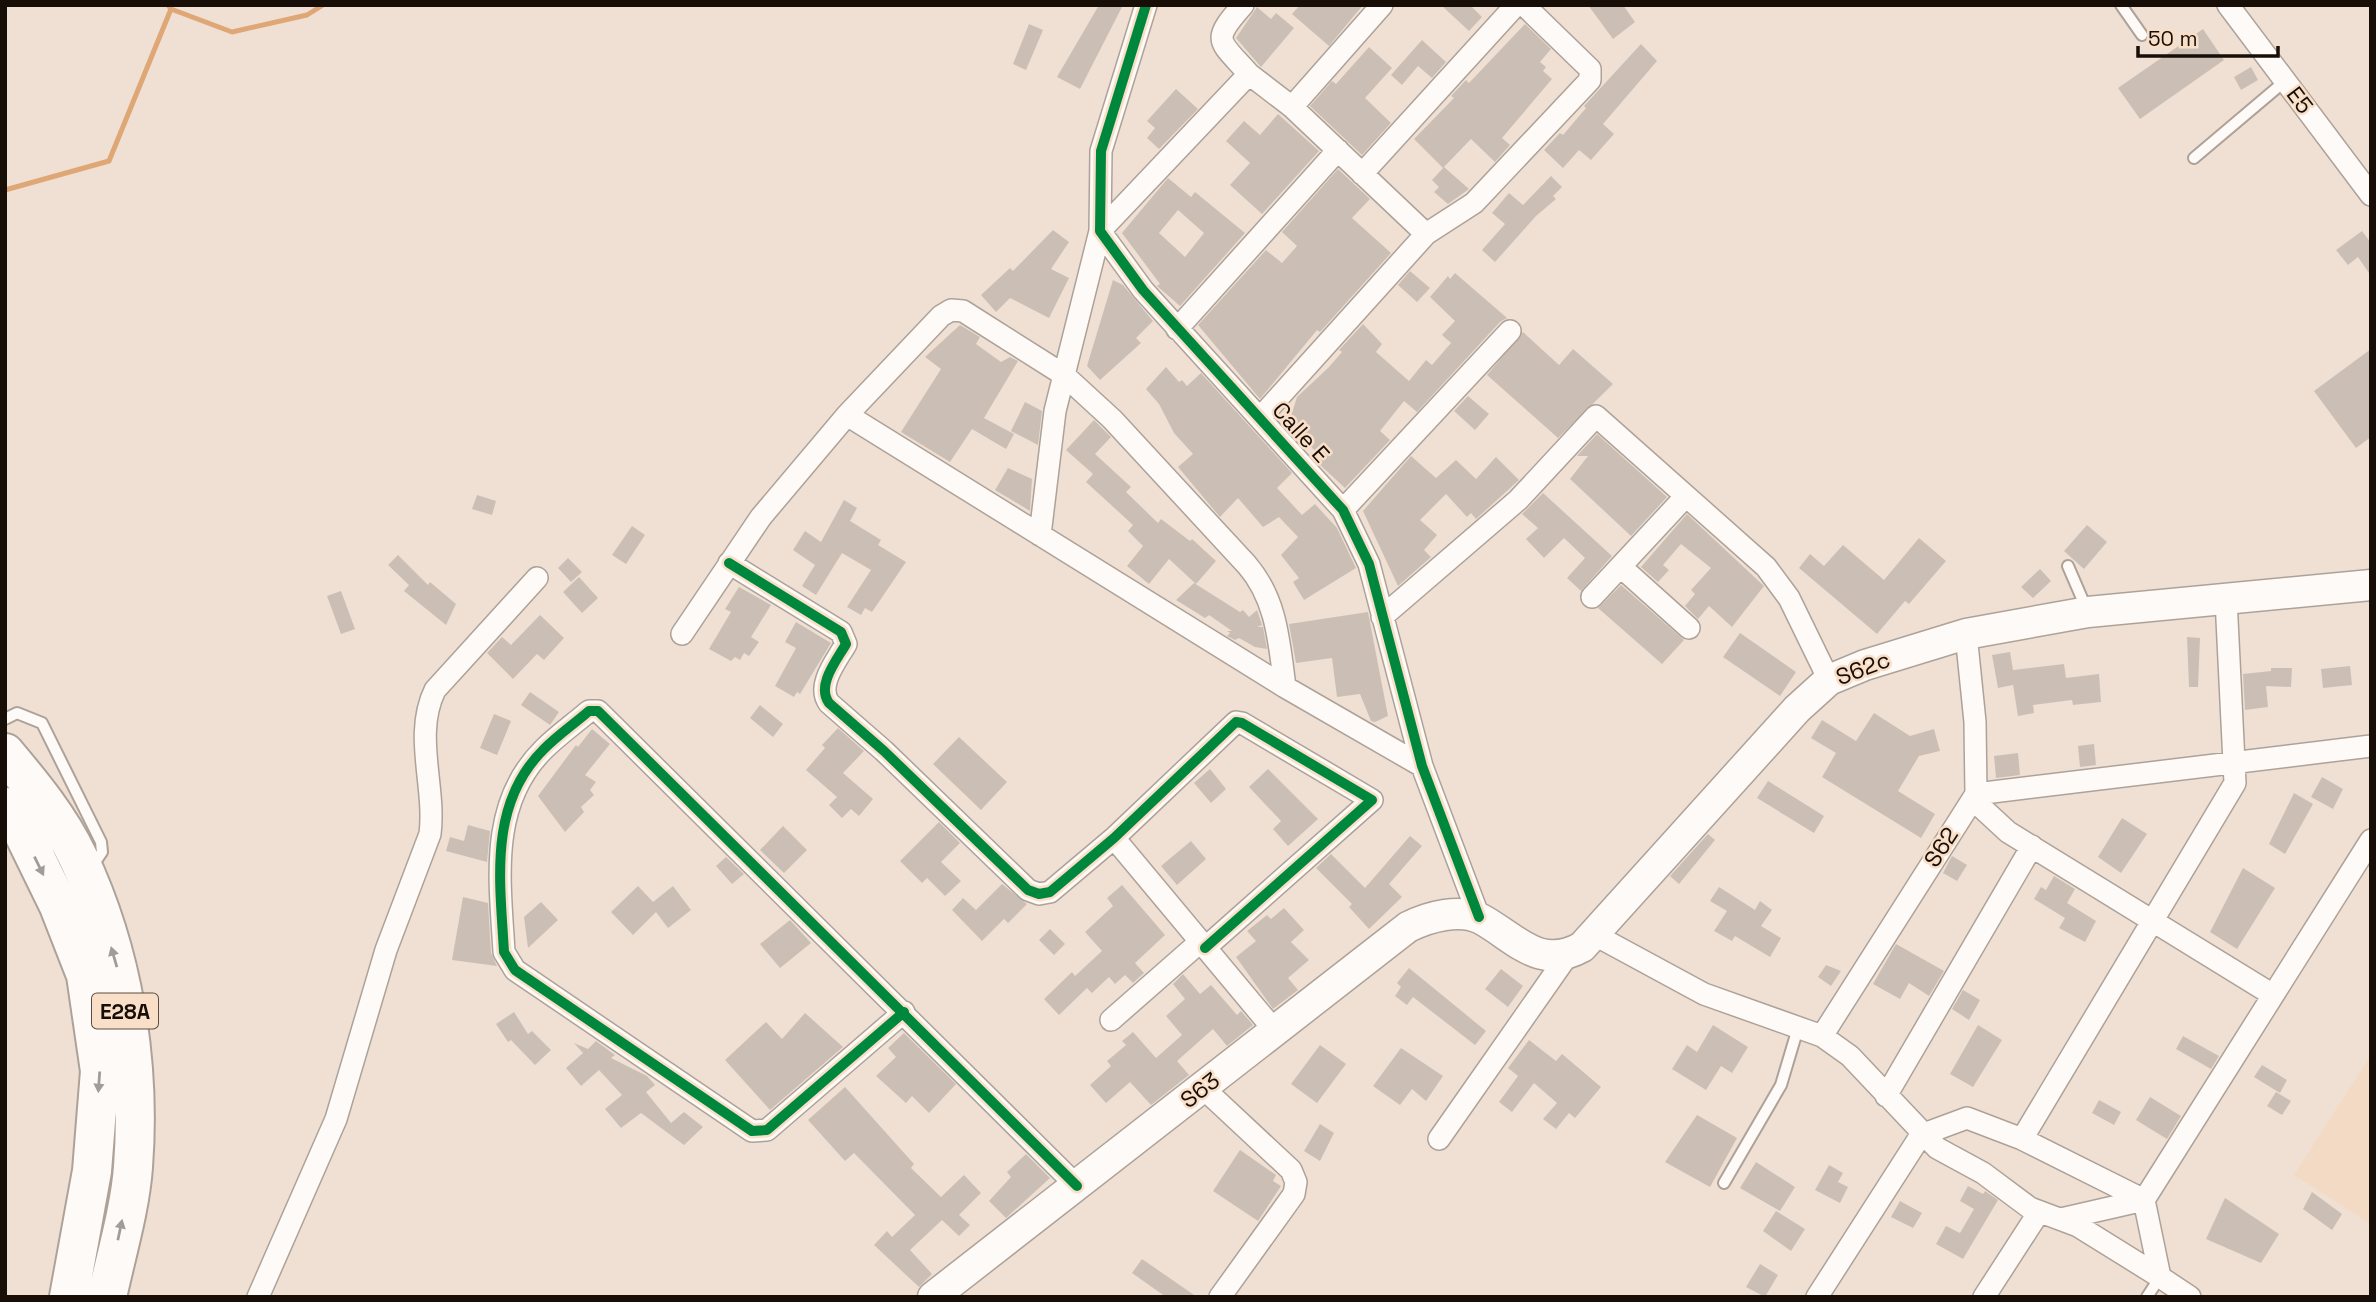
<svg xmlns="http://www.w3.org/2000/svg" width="2376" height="1302" font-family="'Space Grotesk',sans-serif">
  <rect width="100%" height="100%" fill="#efe0d3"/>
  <path fill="#f3dac5" d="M2371 1055V1224L2294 1175Z"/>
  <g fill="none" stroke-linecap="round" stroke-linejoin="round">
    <path stroke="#dea775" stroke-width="5" d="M171 9 232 32 307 15 323 5
      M5 190 109 161 171 9 168 5"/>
  </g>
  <path fill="#cbbfb5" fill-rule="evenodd" d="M1099 5H1123L1080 89 1057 77Z
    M1300 5H1363L1329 46 1292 14Z
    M1441 5H1470L1482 17 1469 31Z
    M1588 5H1623L1635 22 1613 39Z
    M1257 7 1271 19 1276 13 1294 28 1261 67 1236 38Z
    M1029 24 1043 30 1026 70 1013 64Z
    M1525 24 1551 49 1540 62 1546 67 1543 71 1552 79 1502 138 1510 145 1495 162 1471 139 1443 168 1414 139 1454 98 1451 96 1466 80 1469 83Z
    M2203 29 2224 60 2140 119 2118 88Z
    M1422 40 1446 62 1432 78 1418 66 1402 85 1391 75Z
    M1641 44 1657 61 1603 124 1614 134 1591 160 1579 150 1563 168 1544 150 1560 133 1563 135 1586 108 1584 106Z
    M1369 47 1392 68 1365 98 1391 123 1362 155 1310 106 1332 81 1336 84Z
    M2251 67 2258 80 2241 90 2234 77Z
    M1176 89 1198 109 1159 149 1147 138 1155 128 1147 121Z
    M1278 114 1319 151 1262 214 1230 185 1250 163 1226 141 1244 121 1260 135Z
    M1444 167 1469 189 1448 204 1434 192 1439 187 1432 180Z
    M1338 169 1370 199 1352 218 1391 253 1320 332 1317 330 1260 399 1198 325 1266 250 1282 263 1297 246 1282 232Z
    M1551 176 1562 187 1553 196 1556 199 1536 216 1495 262 1482 250 1505 224 1492 213 1509 193 1523 205Z
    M1168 178 1191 197 1195 192 1245 233 1180 306 1157 286 1160 284 1122 233ZM1178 210 1204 233 1185 257 1159 233Z
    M1053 230 1069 242 1051 269 1069 278 1049 318 1010 298 996 312 981 295 1010 268 1013 271Z
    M2362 231 2371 243V276L2358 257 2348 265 2336 250Z
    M1410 271 1430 288 1417 302 1398 285Z
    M1455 273 1507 318 1500 322 1417 412 1404 401 1380 431 1390 440 1345 488 1318 463 1323 458 1288 426 1297 397 1328 368 1342 352 1339 350 1363 324 1382 344 1376 352 1409 381 1426 360 1432 365 1451 343 1442 335 1455 321 1430 297 1448 276 1450 279Z
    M1113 280 1123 285 1153 321 1136 338 1141 343 1100 380 1087 366Z
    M960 325 980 337 976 344 1001 362 1010 357 1018 361 984 418 1014 434 1006 449 972 429 950 462 901 432 941 369 925 357Z
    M1523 332 1559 365 1573 349 1613 384 1558 438 1487 375Z
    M2371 349V437L2356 448 2314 391Z
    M1166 367 1179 382 1182 380 1187 386 1201 373 1292 473 1277 488 1302 515 1315 504 1337 528 1356 568 1304 600 1293 582 1299 578 1281 555 1298 537 1279 517 1263 527 1238 498 1220 517 1178 467 1193 454 1174 433 1159 404 1146 389Z
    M1468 396 1489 414 1475 430 1454 411Z
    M1025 402 1042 411 1038 445 1011 431Z
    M1094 420 1111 437 1095 454 1131 487 1126 492 1158 523 1161 519 1190 541 1192 539 1216 561 1196 584 1169 559 1149 584 1127 566 1143 546 1128 531 1133 525 1086 482 1093 474 1066 450Z
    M1597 434 1667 497 1631 536 1570 479 1588 456H1577Z
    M1411 456 1436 478 1456 460 1476 479 1496 457 1519 480 1476 519 1471 513 1467 517 1446 494 1420 520 1437 535 1424 550 1431 557 1398 586 1363 511Z
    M1008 468 1032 479 1030 511 995 490Z
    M1543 493 1612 556 1581 591 1567 578 1585 558 1564 538 1544 558 1526 539 1538 528 1522 514Z
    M477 495 496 501 492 515 472 509Z
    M844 500 857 508 850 521 881 540 878 545 906 562 872 612 865 608 861 615 847 607 871 570 842 553 816 595 802 586 815 565 793 550 805 531 821 542Z
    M1687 514 1764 586 1732 627 1709 606 1698 619 1685 606 1695 594 1691 590 1711 568 1681 544 1663 565 1669 570 1658 582 1641 567Z
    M2087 525 2107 542 2084 569 2064 551Z
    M632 526 645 535 626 564 612 555Z
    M1919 538 1946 561 1909 604 1905 601 1877 634 1799 568 1810 554 1824 566 1843 545 1884 580Z
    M398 555 428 585 430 582 456 604 446 625 404 591 409 585 388 565Z
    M568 558 582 572 571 582 558 568Z
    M2040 569 2051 581 2033 598 2021 587Z
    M579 577 598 598 582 613 563 592Z
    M1194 583 1240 612 1243 610 1249 617 1257 610 1262 625 1257 627H1263L1267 649 1255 647 1239 638 1235 640 1227 636 1230 633 1227 631H1232L1209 615 1205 618 1176 600Z
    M1621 585 1684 640 1662 664 1598 608Z
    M739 587 771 605 751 637 759 642 749 656 744 653 740 660 735 657 731 661 709 649 731 612 725 609Z
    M341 591 355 629 341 634 327 596Z
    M1368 612 1388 716 1375 722 1371 721 1360 694 1337 697 1332 658 1296 663 1289 624Z
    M540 615 564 638 544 660 537 654 513 679 487 653 502 637 511 645Z
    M796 622 831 643 800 694 797 692 794 697 775 686 796 648 785 642Z
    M1740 633 1796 672 1780 696 1723 657Z
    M2187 637 2200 638 2198 687H2189Z
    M2010 652 2013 670 2064 664 2066 678 2099 674 2101 702 2073 705 2072 700 2033 705 2034 713 2018 716 2013 685 1998 688 1992 655Z
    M2350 666 2352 685 2323 688 2321 669Z
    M2271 668H2292L2291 687 2266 686 2268 707 2245 710 2243 674 2271 671Z
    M530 692 559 712 550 725 521 705Z
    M760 705 783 724 773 737 750 718Z
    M1874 713 1910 736 1934 729 1940 751 1919 756 1898 791 1935 814 1921 838 1822 777 1836 753 1811 738 1822 720 1856 741Z
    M494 714 511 721 497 755 480 748Z
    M838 728 864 751 843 773 873 799 859 816 851 809 842 818 829 805 837 797 806 770 825 748 822 745Z
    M592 729 610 744 585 775 596 782 590 790 594 795 581 807 584 812 565 832 538 796 576 745 578 747Z
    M959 737 1007 782 981 810 933 764Z
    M2094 744 2096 765 2080 767 2078 746Z
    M2018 753 2020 775 1996 778 1994 756Z
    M1210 769 1226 789 1211 803 1194 783Z
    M1268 769 1318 819 1288 846 1273 829 1281 821 1249 787Z
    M2322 777 2343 789 2333 809 2311 797Z
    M1768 781 1824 816 1814 833 1757 798Z
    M2294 793 2313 804 2285 854 2269 844Z
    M2122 818 2147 834 2121 873 2098 857Z
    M939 822 960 843 941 862 961 881 945 896 927 878 922 883 900 861Z
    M468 825 490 831 487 862 446 851 450 837 464 841Z
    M783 826 807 850 784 873 760 850Z
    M1708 834 1715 840 1679 884 1670 876Z
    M1410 836 1422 846 1389 884 1402 897 1369 929 1349 907 1352 904 1316 868 1331 854 1365 888Z
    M1191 841 1206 859 1177 885 1161 866Z
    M1952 856 1967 865 1957 881 1943 873Z
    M726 857 744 874 732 884 716 866Z
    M2243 868 2275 888 2237 949 2210 932Z
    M2054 876 2075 889 2067 903 2096 921 2085 942 2059 928 2065 918 2034 899 2041 887 2046 890Z
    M1002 884 1027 904 1008 923 1004 919 982 941 952 910 963 898 976 910Z
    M1122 885 1165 935 1135 963 1144 973 1133 983 1125 975 1115 984 1109 977 1092 993 1087 988 1059 1015 1044 999 1072 972 1075 976 1102 951 1085 932 1113 906 1107 898Z
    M638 886 653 902 673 886 691 910 668 928 656 912 633 935 611 912Z
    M1719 887 1755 910 1760 901 1772 910 1761 926 1781 938 1770 957 1735 936 1732 941 1714 931 1727 911 1710 901Z
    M463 897 488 903 491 953 497 966 452 960Z
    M541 902 558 920 528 948 524 917Z
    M1284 908 1304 930 1291 942 1309 960 1288 978 1298 990 1273 1009 1236 957 1256 941 1247 931 1267 915 1271 919Z
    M790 920 811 943 780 968 760 944Z
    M1050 929 1065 944 1054 955 1039 940Z
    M1896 944 1944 971 1929 996 1909 983 1900 999 1873 984Z
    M1826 965 1841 971 1831 986 1818 977Z
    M1409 968 1486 1031 1475 1045 1413 997 1407 1005 1395 996 1401 987 1397 983Z
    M1501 969 1523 986 1508 1007 1485 989Z
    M1183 974 1200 994 1211 985 1237 1015 1241 1011 1253 1025 1227 1046 1213 1029 1177 1061 1189 1075 1151 1105 1130 1082 1106 1103 1090 1085 1111 1066 1107 1061 1126 1045 1122 1041 1133 1032 1156 1058 1182 1035 1166 1016 1185 999 1173 984Z
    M1963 990 1980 1000 1969 1020 1952 1009Z
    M514 1012 528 1034 532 1031 551 1050 535 1065 511 1040 508 1042 496 1024Z
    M805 1013 843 1047 770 1110 725 1060 766 1022 782 1039Z
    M1713 1025 1748 1047 1732 1073 1721 1066 1706 1090 1672 1069 1687 1045 1697 1052Z
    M1978 1025 2002 1040 1973 1087 1950 1074Z
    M904 1033 956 1084 929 1113 912 1096 906 1103 876 1076 896 1057 888 1048Z
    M2183 1036 2219 1056 2211 1069 2176 1049Z
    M1529 1040 1556 1061 1562 1054 1601 1087 1575 1118 1569 1113 1556 1129 1543 1119 1557 1103 1534 1083 1512 1112 1499 1102 1518 1076 1508 1068Z
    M596 1041 615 1055 611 1058 647 1076 655 1085 646 1092 671 1123 684 1112 703 1127 684 1145 641 1113 621 1128 605 1109 622 1095 599 1070 581 1086 566 1068 583 1053 574 1043 588 1049Z
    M1320 1045 1346 1064 1317 1103 1291 1084Z
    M1401 1048 1443 1076 1426 1101 1412 1089 1400 1105 1373 1086Z
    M2262 1065 2287 1080 2280 1093 2254 1077Z
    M845 1087 914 1164 911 1168 941 1197 964 1175 981 1193 959 1215 970 1225 959 1236 942 1220 910 1250 932 1274 919 1287 874 1245 887 1231 892 1237 915 1215 854 1153 845 1161 808 1120Z
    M2276 1092 2291 1101 2282 1115 2267 1106Z
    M2150 1097 2181 1116 2167 1139 2136 1120Z
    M2099 1100 2121 1112 2114 1125 2092 1113Z
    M1697 1115 1737 1138 1710 1187 1665 1162Z
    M1320 1124 1334 1133 1320 1161 1304 1151Z
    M1240 1150 1276 1175 1273 1181 1281 1186 1258 1221 1213 1191Z
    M1026 1154 1050 1178 1006 1218 989 1201 1011 1177 1007 1172Z
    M1756 1162 1795 1187 1780 1211 1740 1188Z
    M1829 1165 1843 1173 1838 1182 1848 1187 1840 1203 1815 1190Z
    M1968 1186 1983 1194 1985 1191 1998 1200 1963 1259 1936 1244 1946 1226 1960 1233 1974 1209 1960 1201Z
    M2312 1192 2342 1214 2332 1230 2303 1209Z
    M2225 1198 2279 1234 2261 1263 2206 1239Z
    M1900 1201 1922 1213 1913 1228 1891 1217Z
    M1776 1211 1805 1229 1791 1251 1763 1231Z
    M1142 1259 1197 1297H1166L1132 1273Z
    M1760 1264 1778 1275 1765 1297 1746 1287Z"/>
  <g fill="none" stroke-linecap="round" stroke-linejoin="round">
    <g stroke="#aea298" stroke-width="14">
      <path id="lane" d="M2121 5 2142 35
        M2194 158 2285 81
        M2068 566 2087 610
        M5 719 17 713 42 723 101 842 102 852 91 868
        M1724 1183 1781 1085 1798 1028
        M2147 1297 2160 1277"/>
    </g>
    <g stroke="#aea298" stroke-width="24">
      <path id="street" d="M1146 5 1101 151 1100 231 1143 290 1343 510 1369 564 1422 766 1479 917
        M1243 5C1210 42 1219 40 1249 74
        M2228 5 2371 195
        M1292 107 1382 5
        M1362 174 1516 5
        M1426 234 1474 203 1590 80V69L1524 5
        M1177 329 1338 150
        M847 415 1285 687 1422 766
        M1343 510 1510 331
        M1040 535 1055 411 1100 231 1249 74 1292 107 1426 234 1260 418
        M729 563 841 632 846 644C837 660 816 685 829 703L884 751 1028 890 1039 894 1050 892 1114 838 1236 722 1242 723 1372 800 1205 948
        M1621 567 1689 628
        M1592 597 1686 496
        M1382 617 1518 500 1596 416 1766 567 1789 598 1829 680
        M682 634 761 517 847 415 941 316 951 310 963 311 1064 375 1112 419 1247 565C1277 600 1279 642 1285 687
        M1114 838 1275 1031
        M1595 935 1704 994 1822 1036 1850 1056 1937 1148 1983 1173 2030 1208 2078 1226 2160 1277
        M2273 995 2008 832 1982 808 1976 794 2371 746
        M904 1012 767 1130 752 1131 515 970 504 952C500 881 488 804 544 749 558 735 574 724 589 711H598L1077 1186
        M1111 1020 1200 942
        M1822 1036 1976 794 1975 722 1966 634
        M1202 1087 1291 1170 1296 1182 1294 1194 1220 1297
        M1886 1096 2032 846
        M1439 1139 1567 956
        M2022 1139 2235 783 2226 599
        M2061 1219 2144 1200
        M258 1297 336 1119 386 950 430 834C436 786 413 735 435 690L537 578
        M1817 1297 1921 1135 1967 1118 2022 1139 2144 1200
        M1984 1297 2039 1212
        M2190 1297 2160 1277 2144 1200 2371 840"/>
    </g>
    <g stroke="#aea298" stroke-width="33">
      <path id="secondary" d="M933 1297 1408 927C1428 917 1460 908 1481 919 1516 938 1539 971 1582 947L1797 709 1829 680 1865 665 1966 634 2088 612 2371 585"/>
    </g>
    <g stroke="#aea298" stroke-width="42">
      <path id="highway" d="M5 753C32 785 60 819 78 857 123 952 141 1062 133 1167 130 1209 116 1255 107 1297
        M5 807 16 818 59 906 86 975 100 1071 92 1171 69 1297"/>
    </g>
    <use href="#lane" stroke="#fdfaf8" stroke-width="10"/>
    <use href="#street" stroke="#fdfaf8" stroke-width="21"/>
    <use href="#secondary" stroke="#fdfaf8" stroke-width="30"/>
    <use href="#highway" stroke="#fdfaf8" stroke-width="38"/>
    <g stroke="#fadfc8" stroke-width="15">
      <path id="cycleway" d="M1146 5 1101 151 1100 231 1143 290 1343 510 1369 564 1422 766 1479 917
        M729 563 841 632 846 644C837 660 816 685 829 703L884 751 1028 890 1039 894 1050 892 1114 838 1236 722 1242 723 1372 800 1205 948
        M904 1012 767 1130 752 1131 515 970 504 952C500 881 488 804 544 749 558 735 574 724 589 711H598L1077 1186"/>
    </g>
    <use href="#cycleway" stroke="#00873e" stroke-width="10"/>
  </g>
  <defs><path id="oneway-solid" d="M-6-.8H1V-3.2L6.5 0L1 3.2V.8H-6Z" transform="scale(1.75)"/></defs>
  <g fill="#a19c98">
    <use href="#oneway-solid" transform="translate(39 866) rotate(64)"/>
    <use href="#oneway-solid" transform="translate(114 957) rotate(-106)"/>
    <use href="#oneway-solid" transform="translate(99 1082) rotate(94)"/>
    <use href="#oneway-solid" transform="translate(120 1230) rotate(-78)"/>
  </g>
  <g text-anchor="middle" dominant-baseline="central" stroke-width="5" stroke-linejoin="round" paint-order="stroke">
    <rect fill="#fadfc8" stroke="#5b4d41" stroke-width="2" x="92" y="993.5" width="66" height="35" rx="5"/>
    <g font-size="21" font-weight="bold" fill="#170e07">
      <text x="125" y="1011">E28A</text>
    </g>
    <g font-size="23" fill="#170e07" stroke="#fadfc8">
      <text transform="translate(2300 100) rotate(53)">E5</text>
      <text transform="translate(1301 432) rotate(48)">Calle E</text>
      <text transform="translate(1863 668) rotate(-21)">S62c</text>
      <text transform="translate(1941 847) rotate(-57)">S62</text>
      <text transform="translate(1200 1090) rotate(-38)">S63</text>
    </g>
  </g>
  <rect width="2376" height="1302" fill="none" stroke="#170e07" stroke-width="14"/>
  <path d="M2138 46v10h140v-10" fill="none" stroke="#170e07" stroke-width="3.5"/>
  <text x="2148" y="46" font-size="21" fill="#170e07" stroke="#fadfc8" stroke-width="5" paint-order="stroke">50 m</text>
</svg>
